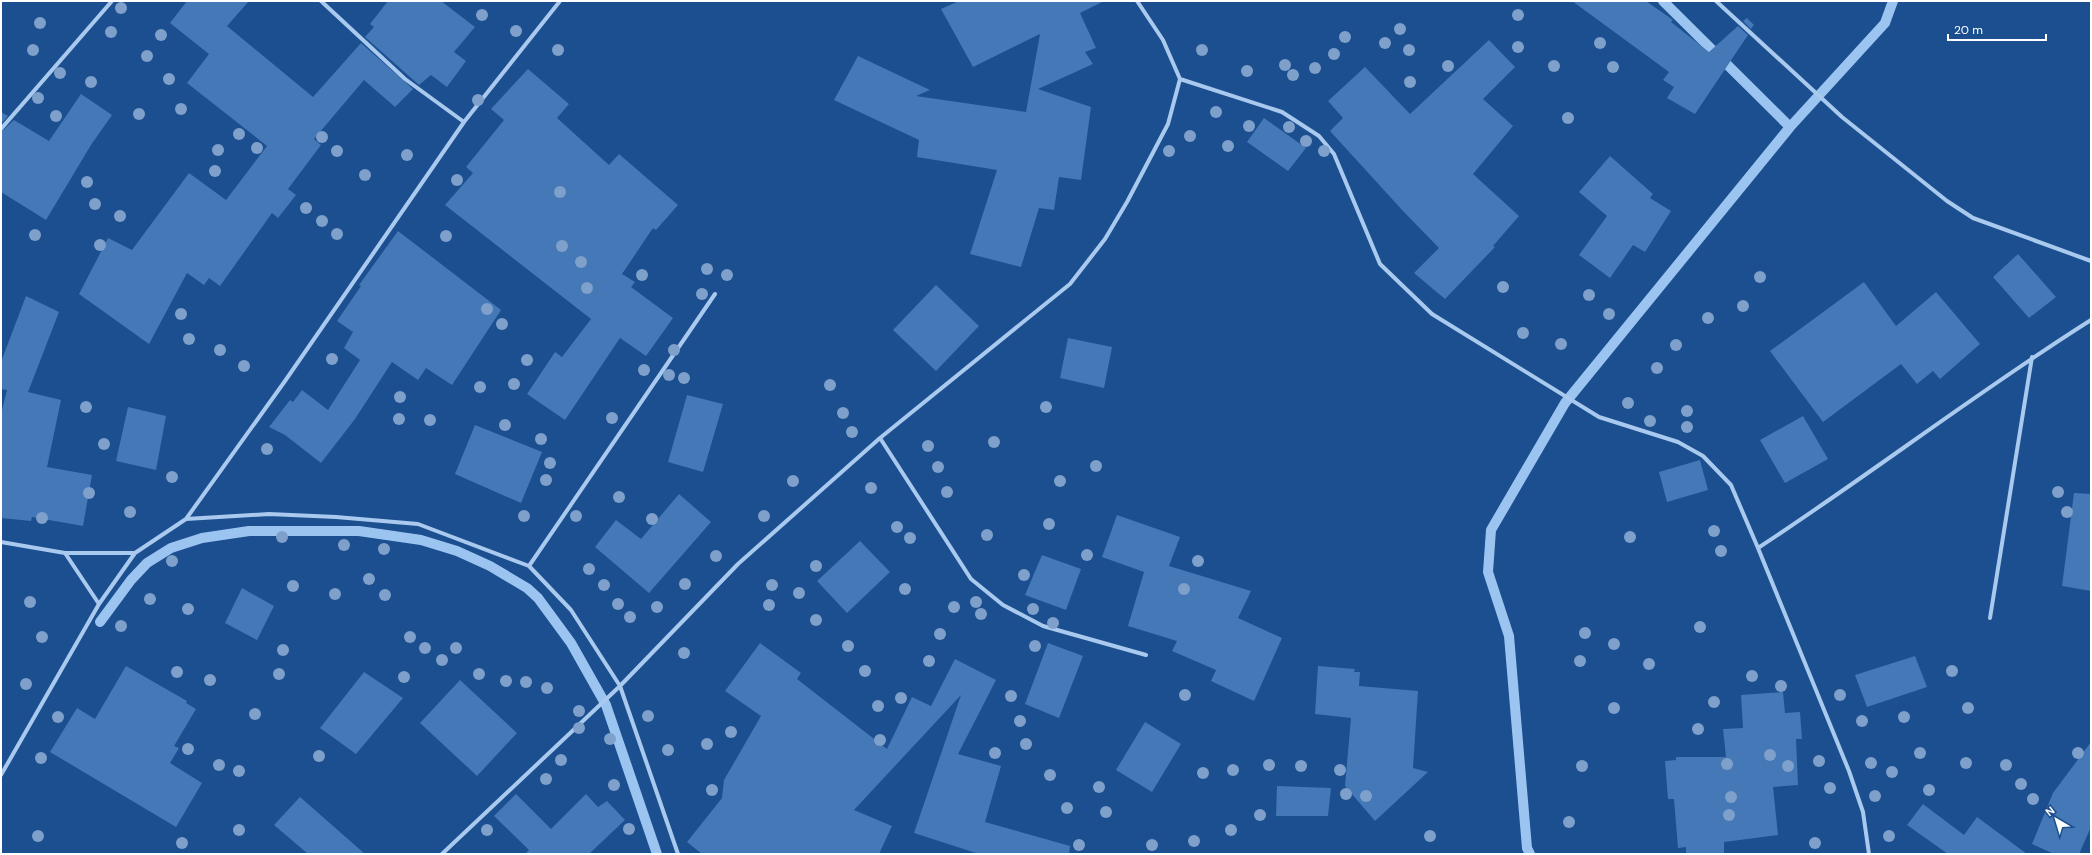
<svg xmlns="http://www.w3.org/2000/svg" width="2092" height="855" font-family="'DM Sans',sans-serif">
  <rect width="100%" height="100%" fill="#1b4f8f"/>
  <g fill="none" stroke-linecap="round" stroke-linejoin="round">
    <path stroke="#9cc4f0" stroke-width="10" d="M1663 1 1790 127
      M100 622 131 580 147 563 171 548 202 538 249 531H359L421 540 457 551 490 566 527 588 538 598 571 643 606 705 657 854
      M1530 854 1527 848 1509 636 1488 572 1491 530 1565 403 1790 127 1885 23 1893 1"/>
  </g>
  <path fill="#4478b7" d="M187 1H249L227 26 313 97 361 43 413 89 395 107 364 80 314 139 321 145 288 189 296 195 278 218 272 213 220 286 209 278 204 285 187 273 149 344 79 294 108 238 132 250 189 173 226 200 267 146 187 83 209 54 170 23Z
    M388 1H441L475 27 454 52 466 61 447 87 431 75 419 85 365 37 374 27 370 24Z
    M959 1H1104L1080 13 1096 48 1085 52 1093 64 1038 89 1091 107 1081 180 1059 177 1054 210 1039 208 1021 267 970 254 997 170 917 157 919 140 834 100 858 56 930 90 916 96 1026 112 1040 34 973 67 941 9Z
    M1572 1H1646L1673 20 1671 22 1709 52 1738 26 1748 35 1695 114 1667 98 1674 87 1663 80 1669 72Z
    M1747 18 1754 25 1751 29 1743 21Z
    M1489 40 1515 67 1483 99 1513 126 1473 174 1519 216 1493 246 1495 247 1445 299 1414 273 1439 248 1403 211 1330 131 1343 118 1328 101 1365 67 1410 114Z
    M528 69 569 104 557 118 609 165 619 154 678 205 656 230 653 228 622 274 635 282 631 287 673 318 646 356 620 338 565 420 527 394 555 352 562 357 591 319 445 205 473 173 466 167 504 120 491 109Z
    M81 94 112 115 91 145 46 220 1 192V132L14 120 49 141Z
    M1 112 8 116 1 124Z
    M1264 118 1306 148 1288 171 1247 142Z
    M1610 156 1653 194 1650 198 1671 211 1645 252 1633 245 1610 278 1579 255 1607 216 1579 192Z
    M398 231 501 310 452 385 426 368 418 380 392 362 355 419 321 463 285 435 269 427 290 400 293 402 302 390 328 410 360 360 344 348 353 332 337 321 361 286 359 285Z
    M2018 254 2056 297 2029 318 1993 277Z
    M1864 282 1896 326 1936 292 1980 344 1940 379 1933 371 1917 384 1901 364 1823 422 1770 351Z
    M936 285 979 326 936 371 893 330Z
    M26 296 59 312 28 392 61 400 47 467 92 475 83 526 32 517 31 521 1 518V414L7 390 1 389V362Z
    M1068 338 1112 347 1104 388 1060 378Z
    M687 395 723 404 703 472 668 462Z
    M128 407 166 416 156 470 116 461Z
    M1803 416 1828 459 1785 483 1760 440Z
    M475 425 542 452 521 503 455 474Z
    M1700 460 1708 490 1667 502 1659 472Z
    M2074 493 2091 494V591L2062 586Z
    M679 494 711 522 649 593 595 547 616 520 641 539Z
    M1117 515 1180 537 1169 566 1251 591 1238 618 1282 638 1254 701 1211 681 1216 670 1172 651 1177 641 1128 626 1144 572 1102 557Z
    M860 541 890 572 847 613 817 581Z
    M1042 555 1081 569 1066 610 1025 595Z
    M242 588 274 606 257 640 225 623Z
    M760 643 801 673 797 679 887 749 912 697 931 706 955 659 996 680 958 754 1001 766 985 822 1070 846 1069 854H979L914 833 961 695 854 810 892 826 879 854H702L687 842 722 798 724 780 761 716 725 691Z
    M1048 643 1083 656 1059 718 1025 704Z
    M1915 656 1927 687 1867 707 1855 675Z
    M126 666 187 701 186 703 196 709 174 746 179 748 170 763 202 783 176 827 50 752 77 708 95 719Z
    M1318 666 1355 669 1354 672H1360L1359 686 1418 691 1413 768 1428 772 1375 821 1345 786 1351 718 1315 714Z
    M364 672 403 698 356 754 320 728Z
    M460 680 517 733 477 776 420 723Z
    M1783 692 1785 713 1800 712 1802 739H1796L1798 785 1773 787 1778 835 1724 842V854H1686V847L1678 848 1674 799H1668L1665 761 1676 760V757H1726L1723 729 1743 728 1741 695Z
    M1145 722 1181 744 1152 792 1116 770Z
    M2091 742V827L2079 854H2054L2032 844 2053 793Z
    M1277 786 1331 788 1328 816H1276Z
    M516 794 551 829 586 794 598 807 607 801 625 820 589 854H525L529 850 494 816Z
    M300 797 365 854H308L274 825Z
    M1923 804 1964 835 1977 817 2027 854H1948L1907 825Z"/>
  <g fill="none" stroke-linecap="round" stroke-linejoin="round">
    <path stroke="#a9c9ee" stroke-width="4" d="M321 1 405 79 464 122
      M1716 1 1842 117 1947 201 1973 218 2091 261
      M1180 79 1282 112 1319 136 1334 154 1380 264 1432 314 1599 417 1678 442 1703 456 1731 485 1758 548
      M1 129 112 1
      M880 438 971 579 1003 605 1043 626 1146 655
      M186 519 269 514 336 517 418 524 529 566 571 610 620 686 678 854
      M1 542 65 553H135
      M65 553 99 604
      M529 566 715 294
      M1990 618 2032 357
      M1 775 99 604 135 553 186 519 285 381 464 122 560 1
      M442 854 620 686 738 564 880 438 1070 284 1105 239 1127 202 1168 124 1180 79 1163 40 1137 1
      M1869 854 1863 812 1849 771 1758 548C1871 474 1977 392 2091 320"/>
  </g>
  <g fill="#7ea0ca">
    <circle cx="121" cy="8" r="6"/>
    <circle cx="482" cy="15" r="6"/>
    <circle cx="1518" cy="15" r="6"/>
    <circle cx="40" cy="23" r="6"/>
    <circle cx="1400" cy="29" r="6"/>
    <circle cx="516" cy="31" r="6"/>
    <circle cx="111" cy="32" r="6"/>
    <circle cx="161" cy="35" r="6"/>
    <circle cx="1345" cy="37" r="6"/>
    <circle cx="1385" cy="43" r="6"/>
    <circle cx="1600" cy="43" r="6"/>
    <circle cx="1518" cy="47" r="6"/>
    <circle cx="33" cy="50" r="6"/>
    <circle cx="558" cy="50" r="6"/>
    <circle cx="1202" cy="50" r="6"/>
    <circle cx="1409" cy="50" r="6"/>
    <circle cx="1334" cy="54" r="6"/>
    <circle cx="147" cy="56" r="6"/>
    <circle cx="1285" cy="65" r="6"/>
    <circle cx="1448" cy="66" r="6"/>
    <circle cx="1554" cy="66" r="6"/>
    <circle cx="1613" cy="67" r="6"/>
    <circle cx="1315" cy="68" r="6"/>
    <circle cx="1247" cy="71" r="6"/>
    <circle cx="60" cy="73" r="6"/>
    <circle cx="1293" cy="75" r="6"/>
    <circle cx="169" cy="79" r="6"/>
    <circle cx="91" cy="82" r="6"/>
    <circle cx="1410" cy="82" r="6"/>
    <circle cx="38" cy="98" r="6"/>
    <circle cx="478" cy="100" r="6"/>
    <circle cx="181" cy="109" r="6"/>
    <circle cx="1216" cy="112" r="6"/>
    <circle cx="139" cy="114" r="6"/>
    <circle cx="56" cy="116" r="6"/>
    <circle cx="1568" cy="118" r="6"/>
    <circle cx="1249" cy="126" r="6"/>
    <circle cx="1289" cy="127" r="6"/>
    <circle cx="239" cy="134" r="6"/>
    <circle cx="1190" cy="136" r="6"/>
    <circle cx="322" cy="137" r="6"/>
    <circle cx="1306" cy="141" r="6"/>
    <circle cx="1228" cy="146" r="6"/>
    <circle cx="257" cy="148" r="6"/>
    <circle cx="218" cy="150" r="6"/>
    <circle cx="337" cy="151" r="6"/>
    <circle cx="1169" cy="151" r="6"/>
    <circle cx="1324" cy="151" r="6"/>
    <circle cx="407" cy="155" r="6"/>
    <circle cx="215" cy="171" r="6"/>
    <circle cx="365" cy="175" r="6"/>
    <circle cx="457" cy="180" r="6"/>
    <circle cx="87" cy="182" r="6"/>
    <circle cx="560" cy="192" r="6"/>
    <circle cx="95" cy="204" r="6"/>
    <circle cx="306" cy="208" r="6"/>
    <circle cx="120" cy="216" r="6"/>
    <circle cx="322" cy="221" r="6"/>
    <circle cx="337" cy="234" r="6"/>
    <circle cx="35" cy="235" r="6"/>
    <circle cx="446" cy="236" r="6"/>
    <circle cx="100" cy="245" r="6"/>
    <circle cx="562" cy="246" r="6"/>
    <circle cx="581" cy="262" r="6"/>
    <circle cx="707" cy="269" r="6"/>
    <circle cx="642" cy="275" r="6"/>
    <circle cx="727" cy="275" r="6"/>
    <circle cx="1760" cy="277" r="6"/>
    <circle cx="1503" cy="287" r="6"/>
    <circle cx="587" cy="288" r="6"/>
    <circle cx="702" cy="294" r="6"/>
    <circle cx="1589" cy="295" r="6"/>
    <circle cx="1743" cy="306" r="6"/>
    <circle cx="487" cy="309" r="6"/>
    <circle cx="181" cy="314" r="6"/>
    <circle cx="1609" cy="314" r="6"/>
    <circle cx="1708" cy="318" r="6"/>
    <circle cx="502" cy="324" r="6"/>
    <circle cx="1523" cy="333" r="6"/>
    <circle cx="189" cy="339" r="6"/>
    <circle cx="1561" cy="344" r="6"/>
    <circle cx="1676" cy="345" r="6"/>
    <circle cx="220" cy="350" r="6"/>
    <circle cx="674" cy="350" r="6"/>
    <circle cx="332" cy="359" r="6"/>
    <circle cx="527" cy="360" r="6"/>
    <circle cx="244" cy="366" r="6"/>
    <circle cx="1657" cy="368" r="6"/>
    <circle cx="644" cy="370" r="6"/>
    <circle cx="669" cy="375" r="6"/>
    <circle cx="684" cy="378" r="6"/>
    <circle cx="514" cy="384" r="6"/>
    <circle cx="830" cy="385" r="6"/>
    <circle cx="480" cy="387" r="6"/>
    <circle cx="400" cy="397" r="6"/>
    <circle cx="1628" cy="403" r="6"/>
    <circle cx="86" cy="407" r="6"/>
    <circle cx="1046" cy="407" r="6"/>
    <circle cx="1687" cy="411" r="6"/>
    <circle cx="843" cy="413" r="6"/>
    <circle cx="612" cy="418" r="6"/>
    <circle cx="399" cy="419" r="6"/>
    <circle cx="430" cy="420" r="6"/>
    <circle cx="1650" cy="421" r="6"/>
    <circle cx="505" cy="425" r="6"/>
    <circle cx="1687" cy="427" r="6"/>
    <circle cx="852" cy="432" r="6"/>
    <circle cx="541" cy="439" r="6"/>
    <circle cx="994" cy="442" r="6"/>
    <circle cx="104" cy="444" r="6"/>
    <circle cx="928" cy="446" r="6"/>
    <circle cx="267" cy="449" r="6"/>
    <circle cx="550" cy="463" r="6"/>
    <circle cx="1096" cy="466" r="6"/>
    <circle cx="938" cy="467" r="6"/>
    <circle cx="172" cy="477" r="6"/>
    <circle cx="546" cy="480" r="6"/>
    <circle cx="793" cy="481" r="6"/>
    <circle cx="1060" cy="481" r="6"/>
    <circle cx="871" cy="488" r="6"/>
    <circle cx="947" cy="492" r="6"/>
    <circle cx="2058" cy="492" r="6"/>
    <circle cx="89" cy="493" r="6"/>
    <circle cx="619" cy="497" r="6"/>
    <circle cx="130" cy="512" r="6"/>
    <circle cx="2067" cy="512" r="6"/>
    <circle cx="524" cy="516" r="6"/>
    <circle cx="576" cy="516" r="6"/>
    <circle cx="764" cy="516" r="6"/>
    <circle cx="42" cy="518" r="6"/>
    <circle cx="652" cy="519" r="6"/>
    <circle cx="1049" cy="524" r="6"/>
    <circle cx="897" cy="527" r="6"/>
    <circle cx="1714" cy="531" r="6"/>
    <circle cx="987" cy="535" r="6"/>
    <circle cx="282" cy="537" r="6"/>
    <circle cx="1630" cy="537" r="6"/>
    <circle cx="910" cy="538" r="6"/>
    <circle cx="344" cy="545" r="6"/>
    <circle cx="384" cy="549" r="6"/>
    <circle cx="1721" cy="551" r="6"/>
    <circle cx="1087" cy="555" r="6"/>
    <circle cx="716" cy="556" r="6"/>
    <circle cx="172" cy="561" r="6"/>
    <circle cx="1198" cy="561" r="6"/>
    <circle cx="816" cy="566" r="6"/>
    <circle cx="589" cy="569" r="6"/>
    <circle cx="1024" cy="575" r="6"/>
    <circle cx="369" cy="579" r="6"/>
    <circle cx="685" cy="584" r="6"/>
    <circle cx="604" cy="585" r="6"/>
    <circle cx="772" cy="585" r="6"/>
    <circle cx="293" cy="586" r="6"/>
    <circle cx="905" cy="589" r="6"/>
    <circle cx="1184" cy="589" r="6"/>
    <circle cx="799" cy="593" r="6"/>
    <circle cx="335" cy="594" r="6"/>
    <circle cx="385" cy="595" r="6"/>
    <circle cx="150" cy="599" r="6"/>
    <circle cx="30" cy="602" r="6"/>
    <circle cx="976" cy="602" r="6"/>
    <circle cx="618" cy="604" r="6"/>
    <circle cx="769" cy="605" r="6"/>
    <circle cx="657" cy="607" r="6"/>
    <circle cx="954" cy="607" r="6"/>
    <circle cx="188" cy="609" r="6"/>
    <circle cx="1033" cy="609" r="6"/>
    <circle cx="981" cy="614" r="6"/>
    <circle cx="630" cy="617" r="6"/>
    <circle cx="816" cy="620" r="6"/>
    <circle cx="1053" cy="623" r="6"/>
    <circle cx="121" cy="626" r="6"/>
    <circle cx="1700" cy="627" r="6"/>
    <circle cx="1585" cy="633" r="6"/>
    <circle cx="940" cy="634" r="6"/>
    <circle cx="42" cy="637" r="6"/>
    <circle cx="410" cy="637" r="6"/>
    <circle cx="1614" cy="644" r="6"/>
    <circle cx="848" cy="646" r="6"/>
    <circle cx="1035" cy="646" r="6"/>
    <circle cx="425" cy="648" r="6"/>
    <circle cx="456" cy="648" r="6"/>
    <circle cx="283" cy="650" r="6"/>
    <circle cx="684" cy="653" r="6"/>
    <circle cx="442" cy="660" r="6"/>
    <circle cx="929" cy="661" r="6"/>
    <circle cx="1580" cy="661" r="6"/>
    <circle cx="1649" cy="664" r="6"/>
    <circle cx="865" cy="671" r="6"/>
    <circle cx="1952" cy="671" r="6"/>
    <circle cx="177" cy="672" r="6"/>
    <circle cx="279" cy="674" r="6"/>
    <circle cx="479" cy="674" r="6"/>
    <circle cx="1752" cy="676" r="6"/>
    <circle cx="404" cy="677" r="6"/>
    <circle cx="210" cy="680" r="6"/>
    <circle cx="506" cy="681" r="6"/>
    <circle cx="526" cy="682" r="6"/>
    <circle cx="26" cy="684" r="6"/>
    <circle cx="1781" cy="686" r="6"/>
    <circle cx="547" cy="688" r="6"/>
    <circle cx="1185" cy="695" r="6"/>
    <circle cx="1840" cy="695" r="6"/>
    <circle cx="1011" cy="696" r="6"/>
    <circle cx="901" cy="698" r="6"/>
    <circle cx="1714" cy="702" r="6"/>
    <circle cx="878" cy="706" r="6"/>
    <circle cx="1614" cy="708" r="6"/>
    <circle cx="1968" cy="708" r="6"/>
    <circle cx="579" cy="711" r="6"/>
    <circle cx="255" cy="714" r="6"/>
    <circle cx="648" cy="716" r="6"/>
    <circle cx="58" cy="717" r="6"/>
    <circle cx="1904" cy="717" r="6"/>
    <circle cx="1020" cy="721" r="6"/>
    <circle cx="1862" cy="721" r="6"/>
    <circle cx="579" cy="728" r="6"/>
    <circle cx="1698" cy="729" r="6"/>
    <circle cx="731" cy="732" r="6"/>
    <circle cx="610" cy="739" r="6"/>
    <circle cx="880" cy="740" r="6"/>
    <circle cx="707" cy="744" r="6"/>
    <circle cx="1026" cy="744" r="6"/>
    <circle cx="188" cy="749" r="6"/>
    <circle cx="668" cy="750" r="6"/>
    <circle cx="995" cy="753" r="6"/>
    <circle cx="1920" cy="753" r="6"/>
    <circle cx="2078" cy="753" r="6"/>
    <circle cx="1770" cy="755" r="6"/>
    <circle cx="319" cy="756" r="6"/>
    <circle cx="41" cy="758" r="6"/>
    <circle cx="561" cy="760" r="6"/>
    <circle cx="1819" cy="761" r="6"/>
    <circle cx="1871" cy="763" r="6"/>
    <circle cx="1966" cy="763" r="6"/>
    <circle cx="1727" cy="764" r="6"/>
    <circle cx="219" cy="765" r="6"/>
    <circle cx="1269" cy="765" r="6"/>
    <circle cx="2006" cy="765" r="6"/>
    <circle cx="1301" cy="766" r="6"/>
    <circle cx="1582" cy="766" r="6"/>
    <circle cx="1788" cy="766" r="6"/>
    <circle cx="1233" cy="770" r="6"/>
    <circle cx="1340" cy="770" r="6"/>
    <circle cx="239" cy="771" r="6"/>
    <circle cx="1892" cy="772" r="6"/>
    <circle cx="1203" cy="773" r="6"/>
    <circle cx="1050" cy="775" r="6"/>
    <circle cx="546" cy="779" r="6"/>
    <circle cx="2021" cy="784" r="6"/>
    <circle cx="614" cy="785" r="6"/>
    <circle cx="1099" cy="787" r="6"/>
    <circle cx="1830" cy="788" r="6"/>
    <circle cx="712" cy="790" r="6"/>
    <circle cx="1929" cy="790" r="6"/>
    <circle cx="1346" cy="794" r="6"/>
    <circle cx="1366" cy="796" r="6"/>
    <circle cx="1875" cy="796" r="6"/>
    <circle cx="1731" cy="797" r="6"/>
    <circle cx="2033" cy="799" r="6"/>
    <circle cx="1067" cy="808" r="6"/>
    <circle cx="1106" cy="812" r="6"/>
    <circle cx="1260" cy="815" r="6"/>
    <circle cx="1729" cy="815" r="6"/>
    <circle cx="1569" cy="822" r="6"/>
    <circle cx="629" cy="829" r="6"/>
    <circle cx="239" cy="830" r="6"/>
    <circle cx="487" cy="830" r="6"/>
    <circle cx="1231" cy="830" r="6"/>
    <circle cx="38" cy="836" r="6"/>
    <circle cx="1430" cy="836" r="6"/>
    <circle cx="1889" cy="836" r="6"/>
    <circle cx="1194" cy="841" r="6"/>
    <circle cx="182" cy="843" r="6"/>
    <circle cx="1815" cy="843" r="6"/>
    <circle cx="1079" cy="845" r="6"/>
    <circle cx="1152" cy="845" r="6"/>
  </g>
  <rect width="2092" height="855" fill="none" stroke="#ffffff" stroke-width="4"/>
  <g transform="translate(2056 819) rotate(322)" stroke="#1b4f8f" stroke-width="3" paint-order="stroke">
  <path d="M0-3L7 15L0 10L-7 15Z" fill="#ffffff"/>
  <text y="-6" font-size="11" font-weight="bold" text-anchor="middle" fill="#ffffff">N</text>
  </g>
  <path d="M1948 34v6h98v-6" fill="none" stroke="#ffffff" stroke-width="2"/>
  <text x="1954" y="34" font-size="12" fill="#ffffff" stroke="#1b4f8f" stroke-width="3" paint-order="stroke">20 m</text>
</svg>
